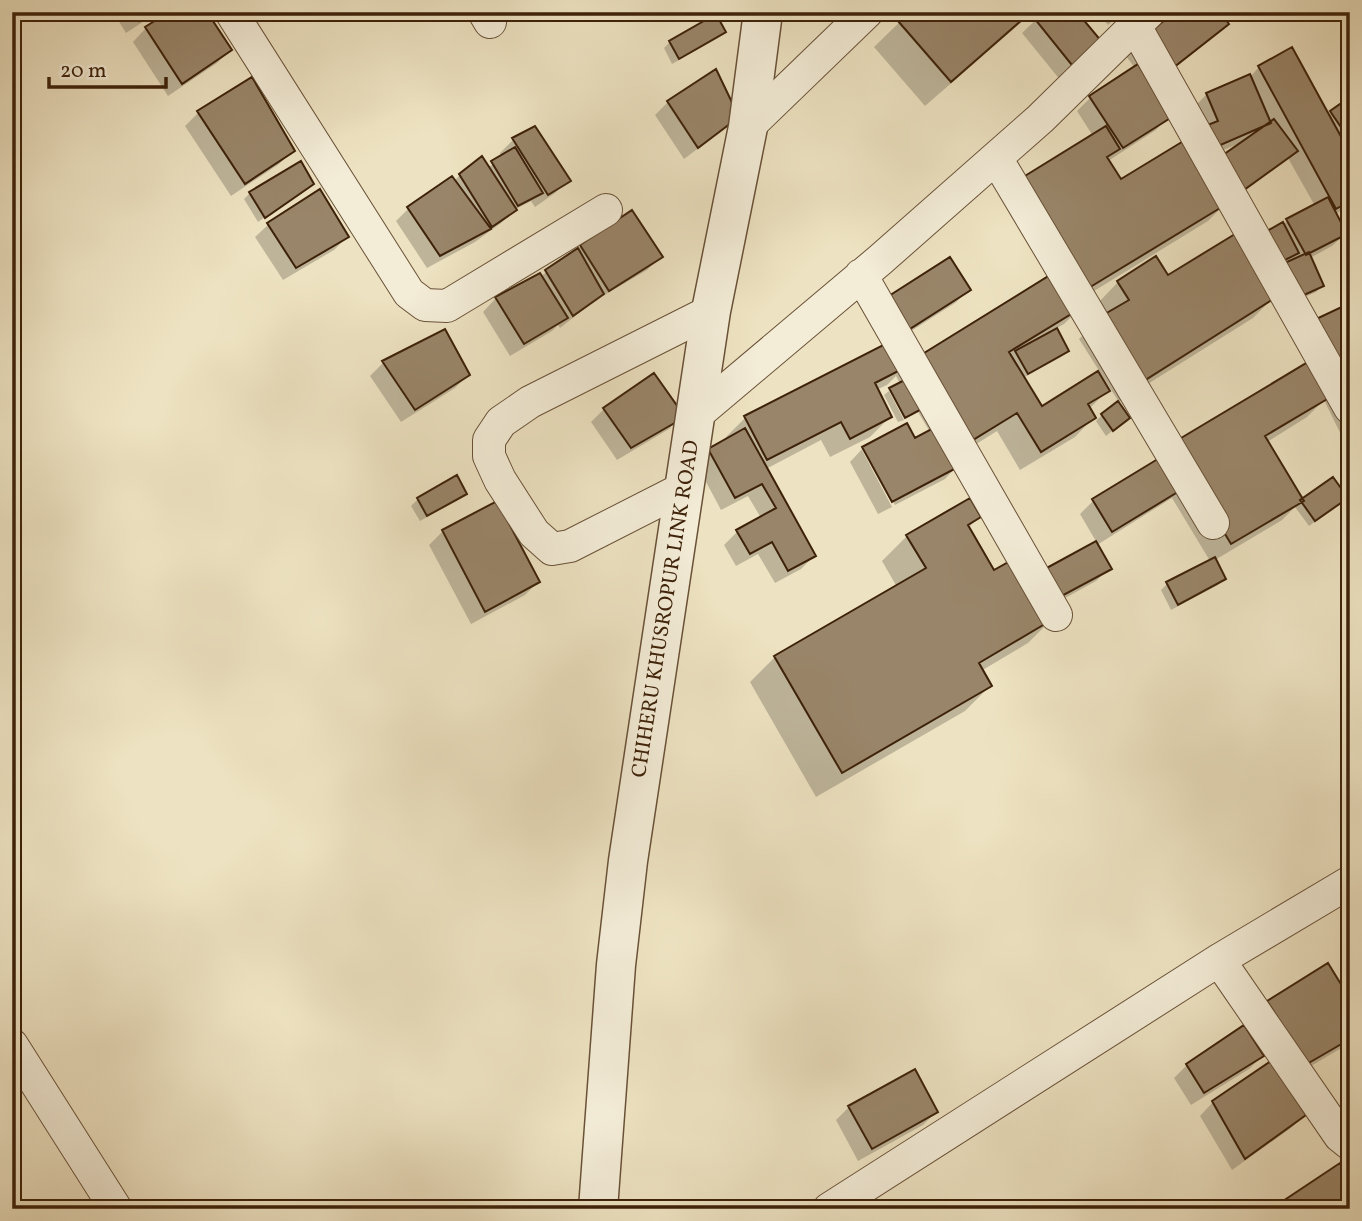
<svg xmlns="http://www.w3.org/2000/svg" width="1362" height="1221" font-family="Vollkorn,serif">
  <rect width="100%" height="100%" fill="#ede2c1"/>
  <filter id="stains"><feTurbulence type="fractalNoise" baseFrequency=".00286" numOctaves="4"/><feColorMatrix values="0 0 0 0 .2 0 0 0 0 .09 0 0 0 0 .02 0 0 0 .5 -.17"/></filter>
  <radialGradient id="worn" r=".72"><stop offset=".6" stop-color="#630" stop-opacity="0"/><stop offset="1" stop-color="#630" stop-opacity=".3"/></radialGradient>
  <path fill="#0003" fill-rule="evenodd" d="M113 12H158L126 33Z
    M910 12H1033L925 106 874 47Z
    M1044 12H1075L1074 97 1022 33Z
    M1097 12H1170L1156 24 1132 26 1121 13 1108 25Z
    M1227 23 1214 36 1150 87 1169 116 1156 130 1108 161 1120 182 1189 139 1194 107 1207 94 1251 76 1259 67 1328 116 1350 99V141L1344 145 1350 156V206L1335 214 1341 225 1350 218V250L1343 236 1332 246 1310 258 1322 286 1316 292 1287 305 1283 224 1315 206 1288 158 1222 207 1208 221 1081 299 1084 304 1064 324 1055 329 1067 351 1061 357 1023 378 1042 408 1107 391 1089 409 1094 417 1075 437 1020 470 997 431 954 458 958 465 945 479 895 505 866 450H862L892 507 878 514 850 462 863 448 914 440 930 432 918 412 907 418 892 389 900 384 896 376 887 385 876 390 890 417 870 437 830 457 821 440 766 469 814 556 801 569 775 583 758 554 736 566 724 545 737 532 761 518 748 496 721 510 696 463 709 450 727 440 726 437 745 418 888 345 869 316 969 290 955 303 894 342 908 368 1049 278 1002 200 1021 181 1093 136 1077 111 1090 98 1135 68 1126 56 1139 43ZM1240 143 1208 170 1202 159Z
    M146 28 230 50 217 63 168 96 133 42Z
    M724 32 718 38 672 64 664 48 670 42Z
    M251 80 292 151 279 164 231 196 185 126 198 113Z
    M668 102 737 116 724 129 684 159 655 115Z
    M534 128 568 180 555 193 535 207 531 201 514 210 501 223 475 242 427 268 396 221 409 208 454 181 460 175 488 168 502 157 500 153 513 140Z
    M312 184 258 222 244 199 250 193Z
    M269 224 347 237 334 250 283 280 255 237Z
    M581 246 660 257 647 270 594 301 560 328 558 325 552 331 510 356 483 312 496 298 540 277Z
    M1167 277 1273 298 1253 318 1119 402 1079 339 1099 320V302L1118 282Z
    M1350 305V453L1324 400 1307 417 1267 442 1302 500 1345 498 1339 504 1309 526 1295 507 1282 520 1215 560 1224 579 1218 585 1171 610 1161 590 1167 584 1210 561 1172 498 1097 545 1109 568 1096 581 1047 608 1053 618 1028 643 981 671 990 686 965 711 816 797 750 682 775 657 897 587 882 561 907 536 979 517 968 528 994 572H1044L1097 543 1080 514 1093 501 1307 365 1295 341Z
    M383 363 468 375 455 388 401 422 370 376Z
    M889 391 904 420 898 422 884 395Z
    M604 409 682 416 669 429 617 460 591 422Z
    M1102 415 1128 418 1106 436 1096 421Z
    M456 478 465 493 459 499 420 521 411 506 418 499Z
    M497 503 538 582 525 595 471 624 429 545 443 531Z
    M1268 1002H1350V1043L1294 1076 1255 1015Z
    M1262 1056 1249 1069 1191 1105 1174 1078 1187 1065Z
    M1213 1102 1304 1115 1291 1128 1232 1170 1200 1116Z
    M849 1107 936 1112 923 1125 858 1161 836 1120Z
    M1350 1180V1197L1335 1209H1276Z"/>
  <path fill="#998569" stroke="#3d2109" stroke-width="2" d="M134 12H153L139 21Z
    M169 12H207L232 50 182 84 145 27Z
    M908 12H1031L951 82 898 21Z
    M1041 12H1077L1118 61 1088 85 1034 18Z
    M1175 12H1220L1229 24 1164 75 1137 42Z
    M716 14 726 32 679 59 669 41Z
    M1292 47 1350 153V201L1336 209 1258 66Z
    M1138 64 1172 117 1123 148 1089 96Z
    M716 69 739 117 698 148 667 101Z
    M1250 74 1271 123 1209 150 1200 128 1218 121 1206 93Z
    M252 77 295 151 245 184 197 111Z
    M1350 97V138L1349 139 1330 111Z
    M1274 119 1298 151 1237 195 1213 162Z
    M535 126 571 181 548 195 512 138Z
    M1106 126 1120 149 1107 157 1121 179 1190 137 1230 202 1087 289 1020 179Z
    M515 147 543 193 518 206 491 161Z
    M482 156 517 210 492 227 459 174Z
    M301 161 314 184 265 218 249 192Z
    M452 176 491 229 440 256 407 207Z
    M320 189 349 237 296 268 267 223Z
    M1328 197 1347 234 1306 255 1286 219Z
    M632 210 663 257 609 291 580 245Z
    M1283 222 1299 253 1275 265 1260 235Z
    M1235 234 1275 298 1139 384 1098 318 1129 300 1117 281 1156 256 1168 275Z
    M578 248 604 294 573 316 545 270Z
    M1309 252 1324 286 1293 300 1278 266Z
    M950 257 971 290 902 334 881 301Z
    M1063 267 1086 305 1009 352 1042 406 1098 371 1110 391 1088 404 1096 418 1041 452 1017 413 968 443 916 358Z
    M540 273 568 318 524 344 495 297Z
    M1350 303V394L1314 320Z
    M1057 328 1069 351 1028 374 1015 351Z
    M445 329 470 375 415 410 382 361Z
    M895 339 908 366 875 383 892 417 850 439 841 422 767 460 744 416Z
    M1308 362 1329 398 1265 436 1304 501 1231 544 1171 444Z
    M654 373 685 417 631 448 603 408Z
    M918 373 933 403 905 418 889 388Z
    M1118 401 1130 418 1113 431 1101 414Z
    M907 423 915 438 939 425 960 466 892 502 862 447Z
    M745 428 816 556 788 571 772 542 750 554 736 530 776 508 762 484 735 498 708 449Z
    M1166 454 1186 487 1112 532 1092 499Z
    M457 475 467 494 427 516 417 498Z
    M1333 477 1348 498 1315 521 1300 500Z
    M970 498 981 517 968 525 994 570 1019 556 1055 618 979 663 992 686 842 773 774 656 926 568 906 535Z
    M497 501 540 582 485 612 442 530Z
    M1096 541 1112 569 1058 598 1043 570Z
    M1215 557 1226 579 1178 605 1166 582Z
    M1328 963 1350 999V1039L1307 1064 1267 1001Z
    M1244 1025 1264 1056 1204 1093 1186 1064Z
    M1271 1061 1306 1115 1245 1159 1212 1101Z
    M915 1069 938 1112 872 1149 848 1106Z
    M1340 1163 1350 1177V1196L1330 1209H1280L1277 1205Z"/>
  <g fill="none" stroke-linecap="round" stroke-linejoin="round">
    <g stroke="#695137" stroke-width="34">
      <path id="minor" d="M231 12 409 293 425 305 447 306 606 210
        M484 12 490 22
        M1135 26 1350 408
        M748 127 867 12
        M996 158 1213 523
        M861 275 1056 615
        M695 416 880 260 1040 119 1149 12
        M684 488 570 546 552 549 534 533 500 480 489 456V440L501 422 530 402 711 311
        M1219 960 1340 1136 1350 1144
        M12 1045 116 1209
        M829 1209 1219 960 1350 882"/>
    </g>
    <g stroke="#695137" stroke-width="41">
      <path id="tertiary" d="M598 1209 616 965 628 861 711 311 748 127 763 12"/>
    </g>
    <use href="#minor" stroke="#f3ecd7" stroke-width="32"/>
    <use href="#tertiary" stroke="#f3ecd7" stroke-width="38"/>
  </g>
  <g text-anchor="middle" dominant-baseline="central" stroke-width="5" stroke-linejoin="round" paint-order="stroke">
    <g font-size="21" fill="#3d2109" stroke="#f3ecd7">
      <text transform="translate(666 609) rotate(-81)">CHIHERU KHUSROPUR LINK ROAD</text>
    </g>
  </g>
  <rect width="1362" height="1221" fill="none" stroke="#ede2c1" stroke-width="42"/>
  <rect x="14" y="14" width="1334" height="1193" fill="none" stroke="#3d2109" stroke-width="3.5"/>
  <rect x="21" y="21" width="1320" height="1179" fill="none" stroke="#3d2109" stroke-width="2"/>
  <path d="M49 77v10h117v-10" fill="none" stroke="#3d2109" stroke-width="3.5"/>
  <text x="60" y="77" font-size="21" fill="#3d2109" stroke="#f3ecd7" stroke-width="5" paint-order="stroke">20 m</text>
  <rect width="100%" height="100%" filter="url(#stains)"/>
  <rect width="100%" height="100%" fill="url(#worn)"/>
</svg>
